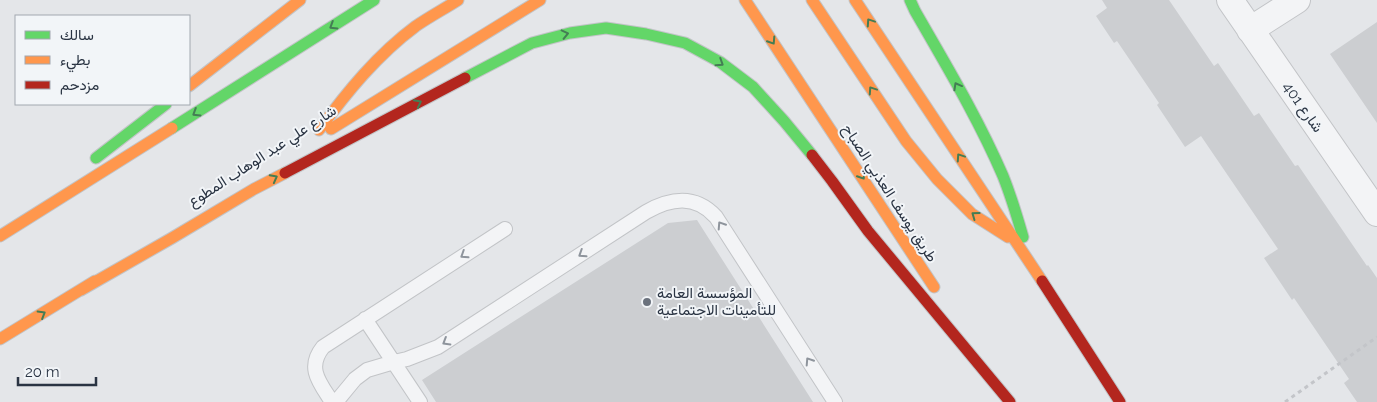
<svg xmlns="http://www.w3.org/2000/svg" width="1377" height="402" font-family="Raleway,Vazirmatn,sans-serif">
  <rect width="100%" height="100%" fill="#e4e6e9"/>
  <path fill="#ccced1" d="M1102 0H1169L1214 66 1218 63 1254 116 1259 113 1295 166 1298 165 1367 266 1368 265 1377 278V402H1357L1344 383 1349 379 1294 298 1292 300 1264 258 1278 249 1201 136 1185 147 1157 105 1159 103 1117 41 1114 43 1096 16 1107 8Z
    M1377 22V123L1330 54Z
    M697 220 813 402H436L422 380 668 223Z"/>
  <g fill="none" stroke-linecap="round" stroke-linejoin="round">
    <g stroke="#c2c4c7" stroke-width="16">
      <path id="lane" d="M365 319 420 402
        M332 402C320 383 306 368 323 347L505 229
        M336 402 355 379 367 370 394 362 407 359 438 347 646 212C671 198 695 194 716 217L835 402"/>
    </g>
    <g stroke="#c2c4c7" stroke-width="28">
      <path id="street" d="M1230 0 1377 213
        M1250 30 1297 0"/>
    </g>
    <g stroke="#c2c4c7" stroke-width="13">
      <path id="fast" d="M910 0 915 11C946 65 978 118 1003 176 1011 196 1017 216 1023 237
        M465 78 532 43 570 33 606 28 646 34 685 43 720 62 753 87 784 121 812 155
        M172 128 374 0
        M96 158 166 104"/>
    </g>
    <g stroke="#c2c4c7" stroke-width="13">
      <path id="slow" d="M745 0 934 287
        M812 0 906 141 937 179 972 214 1008 237
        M855 0 1042 281
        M189 86 300 0
        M331 129 540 0
        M319 130C347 92 377 55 416 26 429 17 444 9 458 0
        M0 236 172 128
        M81 290 172 238 254 189 285 173
        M0 339 95 281"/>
    </g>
    <g stroke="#c2c4c7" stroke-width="13">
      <path id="jam" d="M812 155 832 181 868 231 1010 402
        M285 173 465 78
        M1042 281 1120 402"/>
    </g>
    <path stroke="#c3c5c9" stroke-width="3" stroke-dasharray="4 4" stroke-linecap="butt" d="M1285 402 1377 337"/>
    <use href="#lane" stroke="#f3f4f6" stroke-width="14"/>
    <use href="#street" stroke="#f3f4f6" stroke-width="26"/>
    <use href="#fast" stroke="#63d668" stroke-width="11"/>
    <use href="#slow" stroke="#ff974d" stroke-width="11"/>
    <use href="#jam" stroke="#b3261e" stroke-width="11"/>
  </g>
  <defs><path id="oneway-chevron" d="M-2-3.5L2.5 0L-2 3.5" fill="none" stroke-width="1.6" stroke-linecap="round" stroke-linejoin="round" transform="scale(1.25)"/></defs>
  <g stroke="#447d54">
    <use href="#oneway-chevron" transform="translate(870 22) rotate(-124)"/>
    <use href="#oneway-chevron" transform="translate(333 26) rotate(148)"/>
    <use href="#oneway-chevron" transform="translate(565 34) rotate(-13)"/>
    <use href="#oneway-chevron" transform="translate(772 41) rotate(57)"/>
    <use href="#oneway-chevron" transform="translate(720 63) rotate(33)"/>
    <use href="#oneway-chevron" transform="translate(957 86) rotate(-119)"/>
    <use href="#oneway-chevron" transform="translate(872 90) rotate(-124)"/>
    <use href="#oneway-chevron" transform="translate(418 103) rotate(-27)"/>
    <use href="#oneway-chevron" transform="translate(196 113) rotate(148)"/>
    <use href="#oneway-chevron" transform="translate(960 157) rotate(-124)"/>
    <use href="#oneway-chevron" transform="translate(862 176) rotate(57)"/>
    <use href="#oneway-chevron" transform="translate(274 178) rotate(-28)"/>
    <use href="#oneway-chevron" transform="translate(975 215) rotate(-144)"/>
    <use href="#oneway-chevron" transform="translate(42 314) rotate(-31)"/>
  </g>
  <g stroke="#8e949c">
    <use href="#oneway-chevron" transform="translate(721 225) rotate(-123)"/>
    <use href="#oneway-chevron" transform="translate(582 254) rotate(147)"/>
    <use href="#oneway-chevron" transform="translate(464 255) rotate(147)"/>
    <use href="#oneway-chevron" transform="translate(446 342) rotate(149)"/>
    <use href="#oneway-chevron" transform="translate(809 361) rotate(-123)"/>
  </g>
  <circle fill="#6b727d" stroke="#f2f5f8" stroke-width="2" cx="647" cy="302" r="5"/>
  <g text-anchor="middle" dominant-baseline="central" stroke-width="4" stroke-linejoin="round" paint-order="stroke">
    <g font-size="15" fill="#2a3443" stroke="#f2f5f8">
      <text transform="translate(1303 107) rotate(55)">شارع 401</text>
      <text transform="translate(262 156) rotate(-33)">شارع علي عبد الوهاب المطوع</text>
      <text transform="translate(890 193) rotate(57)">طريق يوسف العذبي الصباح</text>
    </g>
    <g font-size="15" fill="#2a3443" stroke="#f2f5f8" text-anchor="start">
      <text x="657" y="293">المؤسسة العامة<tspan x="657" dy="17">للتأمينات الاجتماعية</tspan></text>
    </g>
  </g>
  <rect x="15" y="15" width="175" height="90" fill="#f2f5f8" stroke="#a2a8b0"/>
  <rect x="25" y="31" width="25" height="8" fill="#63d668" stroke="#a2a8b0"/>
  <text x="60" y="40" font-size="15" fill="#2a3443">سالك</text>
  <rect x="25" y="56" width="25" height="8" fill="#ff974d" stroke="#a2a8b0"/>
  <text x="60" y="65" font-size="15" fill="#2a3443">بطيء</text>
  <rect x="25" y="81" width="25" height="8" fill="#b3261e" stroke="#a2a8b0"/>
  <text x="60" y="90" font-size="15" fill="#2a3443">مزدحم</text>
  <path d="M18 377v8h78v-8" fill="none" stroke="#2a3443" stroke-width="2.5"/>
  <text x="25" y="377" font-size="15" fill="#2a3443" stroke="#f2f5f8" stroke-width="4" paint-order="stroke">20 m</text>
</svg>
